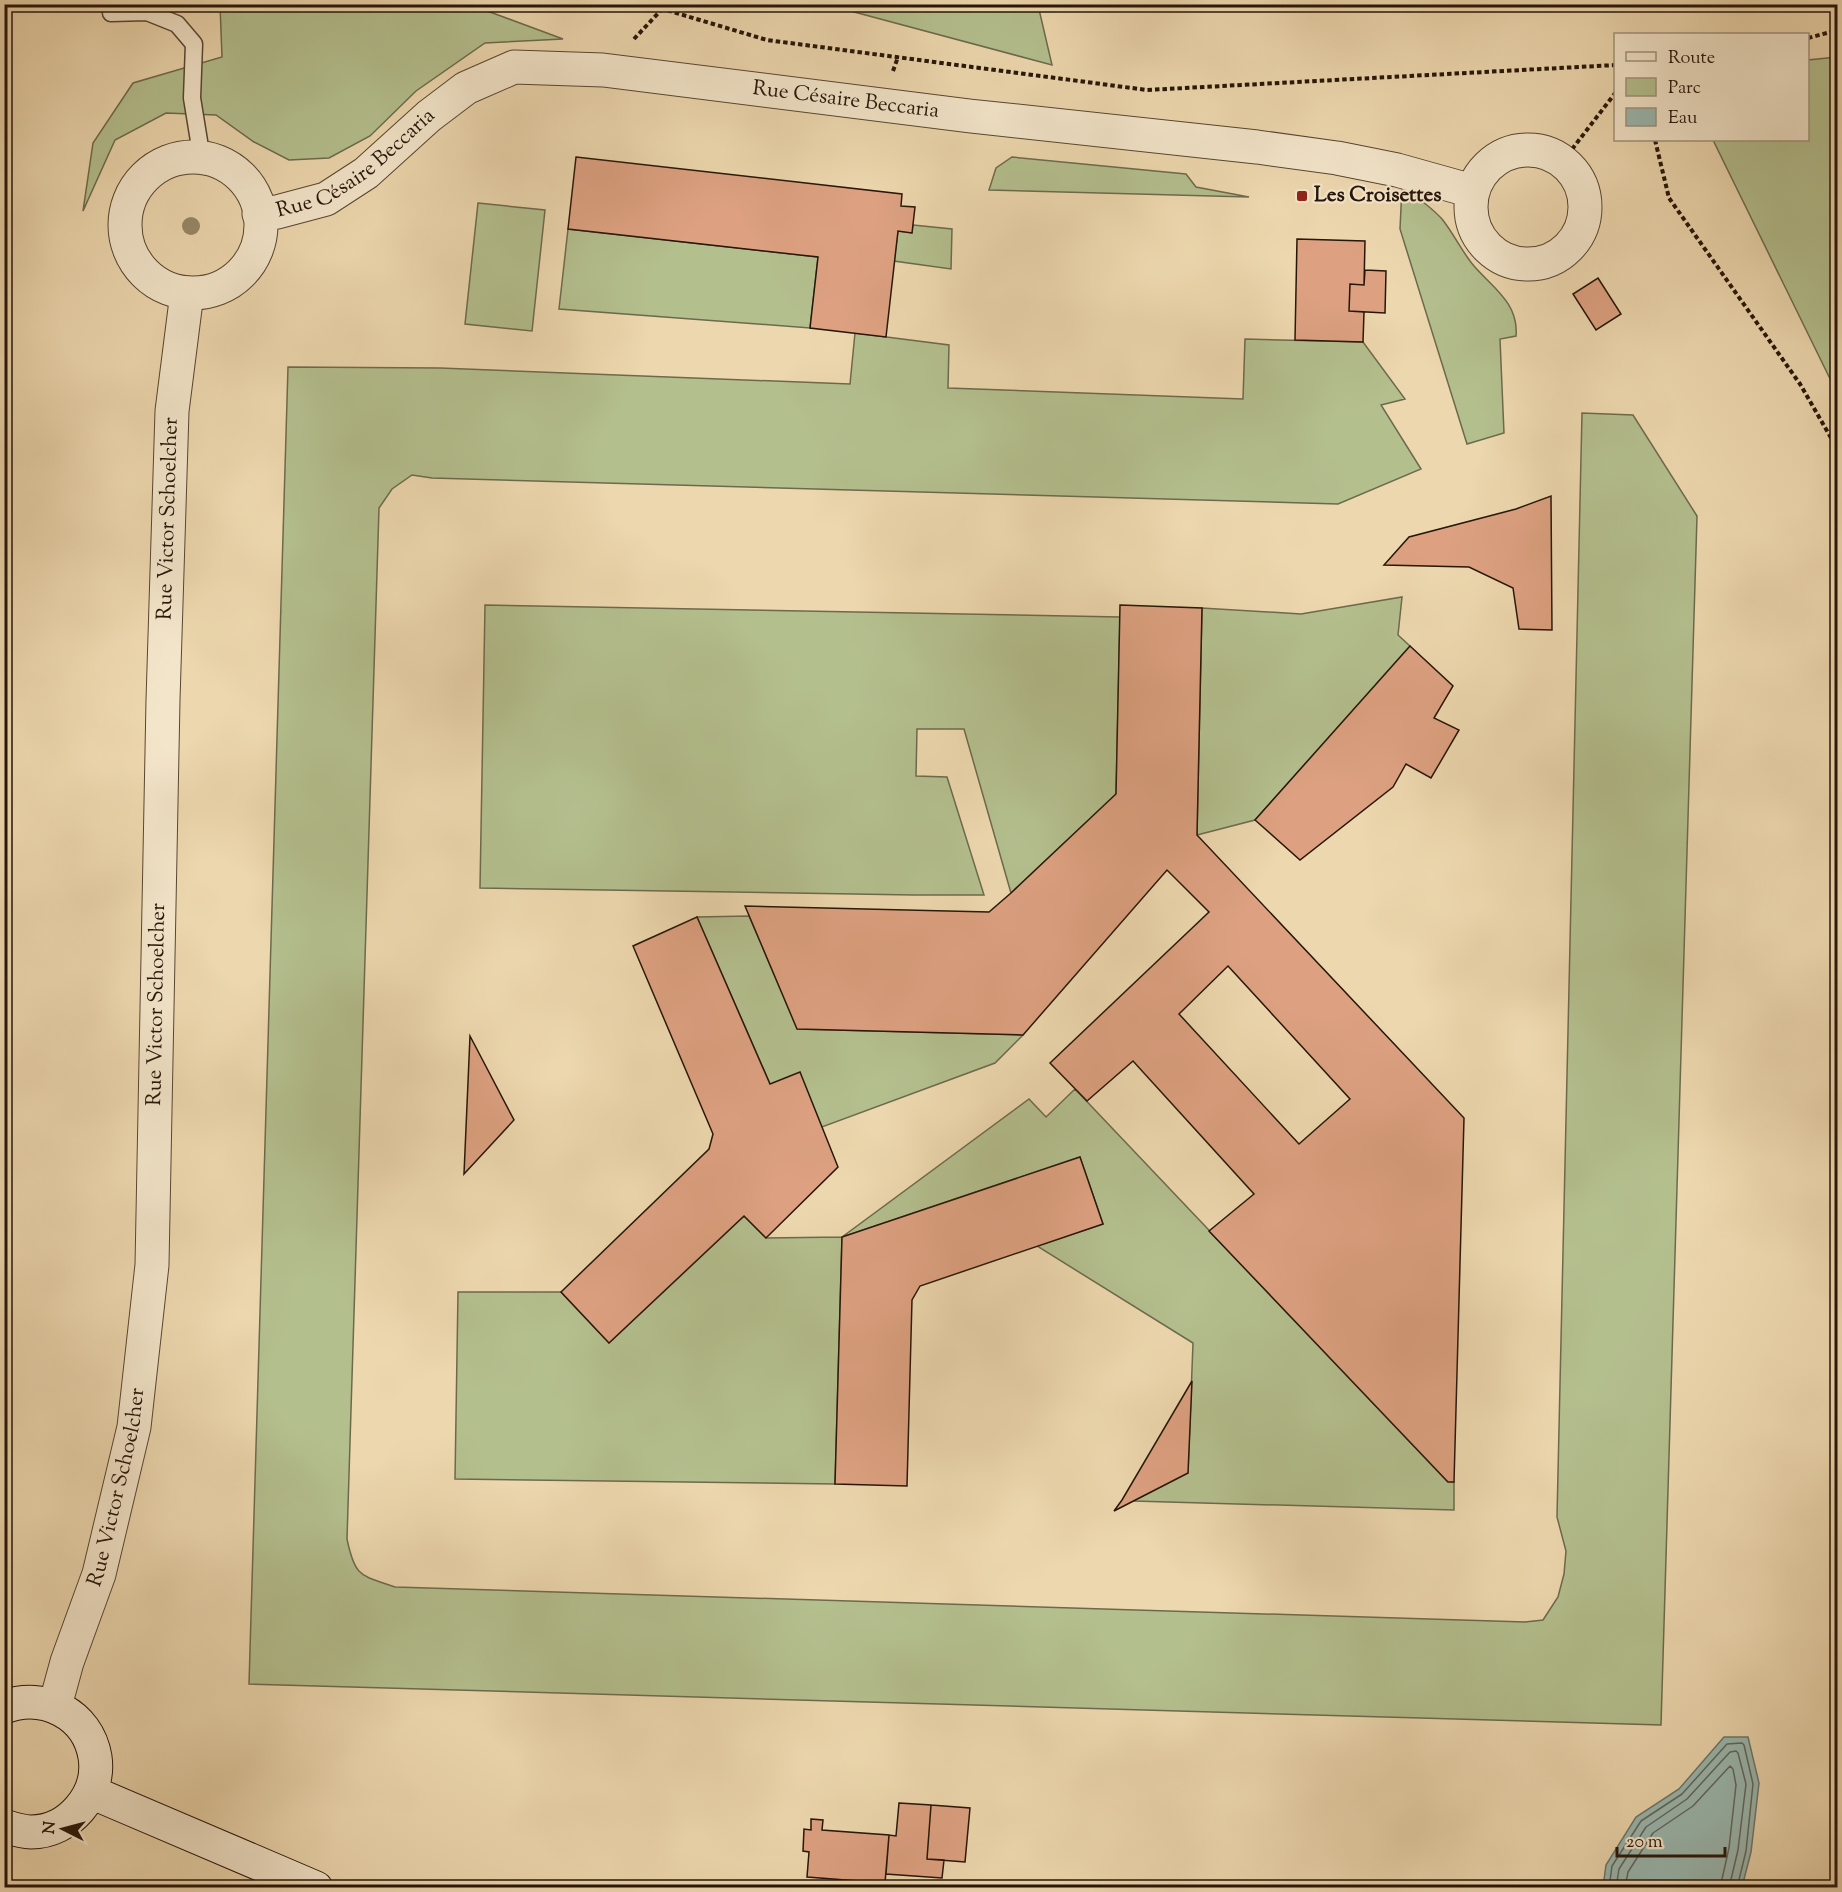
<svg xmlns="http://www.w3.org/2000/svg" width="1842" height="1892" font-family="'Sorts Mill Goudy',serif">
  <rect width="100%" height="100%" fill="#edd7ae"/>
  <filter id="stains"><feTurbulence type="fractalNoise" baseFrequency=".00333" numOctaves="4"/><feColorMatrix values="0 0 0 0 .2 0 0 0 0 .09 0 0 0 0 .02 0 0 0 .5 -.17"/></filter>
  <radialGradient id="worn" r=".72"><stop offset=".6" stop-color="#630" stop-opacity="0"/><stop offset="1" stop-color="#630" stop-opacity=".3"/></radialGradient>
  <path fill="#b4bf8e" stroke="#6d6a4c" stroke-width="1.5" d="M220 5H471L563 39 485 43 416 91 370 136 329 158 289 160 254 142 216 115 166 113 115 140 83 211 93 143 133 83 222 57Z
    M828 5H1038L1052 65Z
    M1837 57H1838L1837 393 1713 140H1808V60Z
    M1012 157 1186 174 1196 187 1249 197 989 190 996 168Z
    M1402 187C1417 197 1430 206 1442 219 1454 234 1462 252 1474 266 1492 287 1519 303 1516 336L1500 339 1504 433 1467 444 1400 229Z
    M478 203 545 210 532 331 465 324Z
    M913 225 952 229 951 269 894 261 898 231 912 233Z
    M568 229 818 257 810 328 559 309Z
    M855 333 949 345 948 388 1243 399 1245 339 1363 342 1405 399 1381 405 1421 469 1338 504 432 478 412 475 392 489 379 508 347 1539C355 1578 361 1575 395 1587L1525 1622 1543 1620 1558 1597 1564 1574 1566 1551 1557 1517 1582 413 1633 415 1697 516 1661 1725 249 1684 288 367 440 368 850 384Z
    M1402 597 1398 635 1410 646 1255 820 1197 835 1202 608 1301 614Z
    M485 605 1120 617 1116 794 1011 893 964 729H917L916 776 947 777 984 895H914L480 888Z
    M749 916 798 1029 1023 1035 995 1063 822 1127 770 1084 697 917Z
    M1075 1089 1447 1481 1454 1482V1510L1133 1501 1188 1473 1193 1343 1037 1246 1103 1224 1080 1157 842 1237 835 1484 455 1479 458 1292H561L609 1343 744 1216 766 1238 842 1237 1029 1099 1046 1117Z"/>
  <path fill="#9ab8b0" stroke="#6c776d" stroke-width="1.5" d="M1724 1737H1748L1759 1783 1751 1852 1742 1887H1603L1606 1865 1636 1817 1679 1789Z"/>
  <g fill="none" stroke-linecap="round" stroke-linejoin="round">
    <path stroke="#60675c" stroke-width="1.5" d="M1609 1888 1612 1866 1641 1821 1682 1794 1727 1744 1742 1743 1744 1745 1753 1784 1746 1851 1737 1888
      M1616 1888 1619 1869 1646 1827 1687 1799 1730 1752 1736 1751 1738 1753 1746 1784 1738 1850 1729 1888
      M1625 1888 1628 1872 1653 1833 1693 1806 1730 1766 1733 1769 1736 1785 1729 1848 1720 1888"/>
  </g>
  <path fill="#dda181" stroke="#261609" stroke-width="1.5" fill-rule="evenodd" d="M576 157 902 194 901 206 915 207 912 233 898 231 886 337 810 328 818 257 568 229Z
    M1297 239 1365 241 1364 285 1350 284 1349 311 1364 312 1363 342 1295 340Z
    M1365 270 1386 271 1385 313 1349 311 1350 284 1364 285Z
    M1598 278 1621 314 1596 330 1573 294Z
    M1551 496 1552 630 1519 629 1513 588 1469 567 1384 565 1409 537 1516 509Z
    M1120 605 1202 608 1197 835 1464 1118 1454 1482H1448L1209 1231 1254 1194 1133 1061 1087 1101 1050 1063 1209 912 1167 870 1023 1035 797 1029 745 906 989 912 1011 893 1116 794ZM1228 966 1350 1099 1299 1144 1179 1014Z
    M1410 646 1453 686 1434 718 1459 730 1431 778 1406 764 1393 787 1300 860 1255 820Z
    M697 917 770 1084 800 1072 838 1167 766 1238 744 1216 609 1343 561 1292 709 1149 713 1134 633 946Z
    M470 1036 514 1120 464 1174Z
    M1080 1157 1103 1224 920 1286 912 1300 907 1486 835 1484 842 1237Z
    M1192 1381 1188 1473 1114 1511 1122 1500Z
    M899 1803 931 1805 927 1859 944 1860 942 1878 886 1874 889 1835 896 1836Z
    M931 1805 970 1808 965 1862 927 1859Z
    M811 1819 823 1820 822 1830 889 1835 885 1883 807 1877 809 1852 803 1851 804 1829 811 1830Z
    M750 1884 782 1886V1888H750Z"/>
  <g fill="none" stroke-linecap="round" stroke-linejoin="round">
    <g stroke="#584632" stroke-width="19">
      <path id="service" d="M111 13 147 12 177 24 194 44 192 98 199 141 200 157"/>
    </g>
    <g stroke="#584632" stroke-width="35">
      <g id="minor">
        <circle cx="1528" cy="207" r="57"/>
        <circle cx="193" cy="225" r="68"/>
        <path id="s1" d="M259 214 277 212 326 199 366 173 429 116 466 88 514 67 603 70 970 116 1257 147 1337 158 1397 170 1472 191"/>
        <path id="s2" d="M55 1706 67 1662 99 1574 134 1427 152 1265 163 700 172 411 187 293"/>
      </g>
    </g>
    <g stroke="#261609" stroke-width="35">
      <path id="secondary" d="M4 1707C44 1692 88 1714 95 1757 101 1795 69 1832 31 1832 22 1832 13 1829 4 1826
        M91 1792 316 1888"/>
    </g>
    <path stroke="#261609" stroke-width="4" stroke-dasharray="4.5 3" stroke-linecap="butt" d="M646 4 767 40 1147 90 1616 65
      M1808 38 1838 30
      M634 39 662 9
      M893 71 898 57
      M1655 140 1669 198 1800 384 1838 450
      M1563 161 1616 92"/>
    <use href="#service" stroke="#f3e5ca" stroke-width="16"/>
    <use href="#minor" stroke="#f3e5ca" stroke-width="33"/>
    <use href="#secondary" stroke="#f3e5ca" stroke-width="33"/>
  </g>
  <circle fill="#978969" cx="191" cy="226" r="9"/>
  <rect fill="#8f2418" stroke="#f3e5ca" stroke-width="2" x="1296" y="190" width="12" height="12" rx="3"/>
  <g text-anchor="middle" dominant-baseline="central" stroke-width="4.5" stroke-linejoin="round" paint-order="stroke">
    <g font-size="21" fill="#261609" stroke="#f3e5ca">
      <text stroke="none"><textPath href="#s1" startOffset="634">Rue Césaire Beccaria</textPath></text>
      <text stroke="none"><textPath href="#s1" startOffset="112">Rue Césaire Beccaria</textPath></text>
      <text stroke="none"><textPath href="#s2" startOffset="1200">Rue Victor Schoelcher</textPath></text>
      <text stroke="none"><textPath href="#s2" startOffset="714">Rue Victor Schoelcher</textPath></text>
      <text stroke="none"><textPath href="#s2" startOffset="228">Rue Victor Schoelcher</textPath></text>
    </g>
    <g font-size="21" font-weight="bold" fill="#261609" stroke="#f3e5ca" text-anchor="start">
      <text x="1314" y="196">Les Croisettes</text>
    </g>
  </g>
  <rect width="1842" height="1892" fill="none" stroke="#edd7ae" stroke-width="24"/>
  <rect x="6" y="6" width="1830" height="1880" fill="none" stroke="#261609" stroke-width="3"/>
  <rect x="12" y="12" width="1818" height="1868" fill="none" stroke="#261609" stroke-width="1.5"/>
  <rect x="1614" y="33" width="195" height="108" fill="#f3e5ca" stroke="#a1927d" stroke-width="1.5"/>
  <rect x="1626" y="52" width="30" height="9" fill="#f3e5ca" stroke="#a1927d" stroke-width="1.5"/>
  <text x="1668" y="63" font-size="18" fill="#261609">Route</text>
  <rect x="1626" y="78" width="30" height="18" fill="#b4bf8e" stroke="#a1927d" stroke-width="1.5"/>
  <text x="1668" y="93" font-size="18" fill="#261609">Parc</text>
  <rect x="1626" y="108" width="30" height="18" fill="#9ab8b0" stroke="#a1927d" stroke-width="1.5"/>
  <text x="1668" y="123" font-size="18" fill="#261609">Eau</text>
  <g transform="translate(63 1829) rotate(276)" stroke="#f3e5ca" stroke-width="4.5" paint-order="stroke">
  <path d="M0-4.5L10 22L0 15L-10 22Z" fill="#261609"/>
  <text y="-9" font-size="16" font-weight="bold" text-anchor="middle" fill="#261609">N</text>
  </g>
  <path d="M1617 1847v9h108v-9" fill="none" stroke="#261609" stroke-width="3"/>
  <text x="1626" y="1847" font-size="18" fill="#261609" stroke="#f3e5ca" stroke-width="4.5" paint-order="stroke">20 m</text>
  <rect width="100%" height="100%" filter="url(#stains)"/>
  <rect width="100%" height="100%" fill="url(#worn)"/>
</svg>
